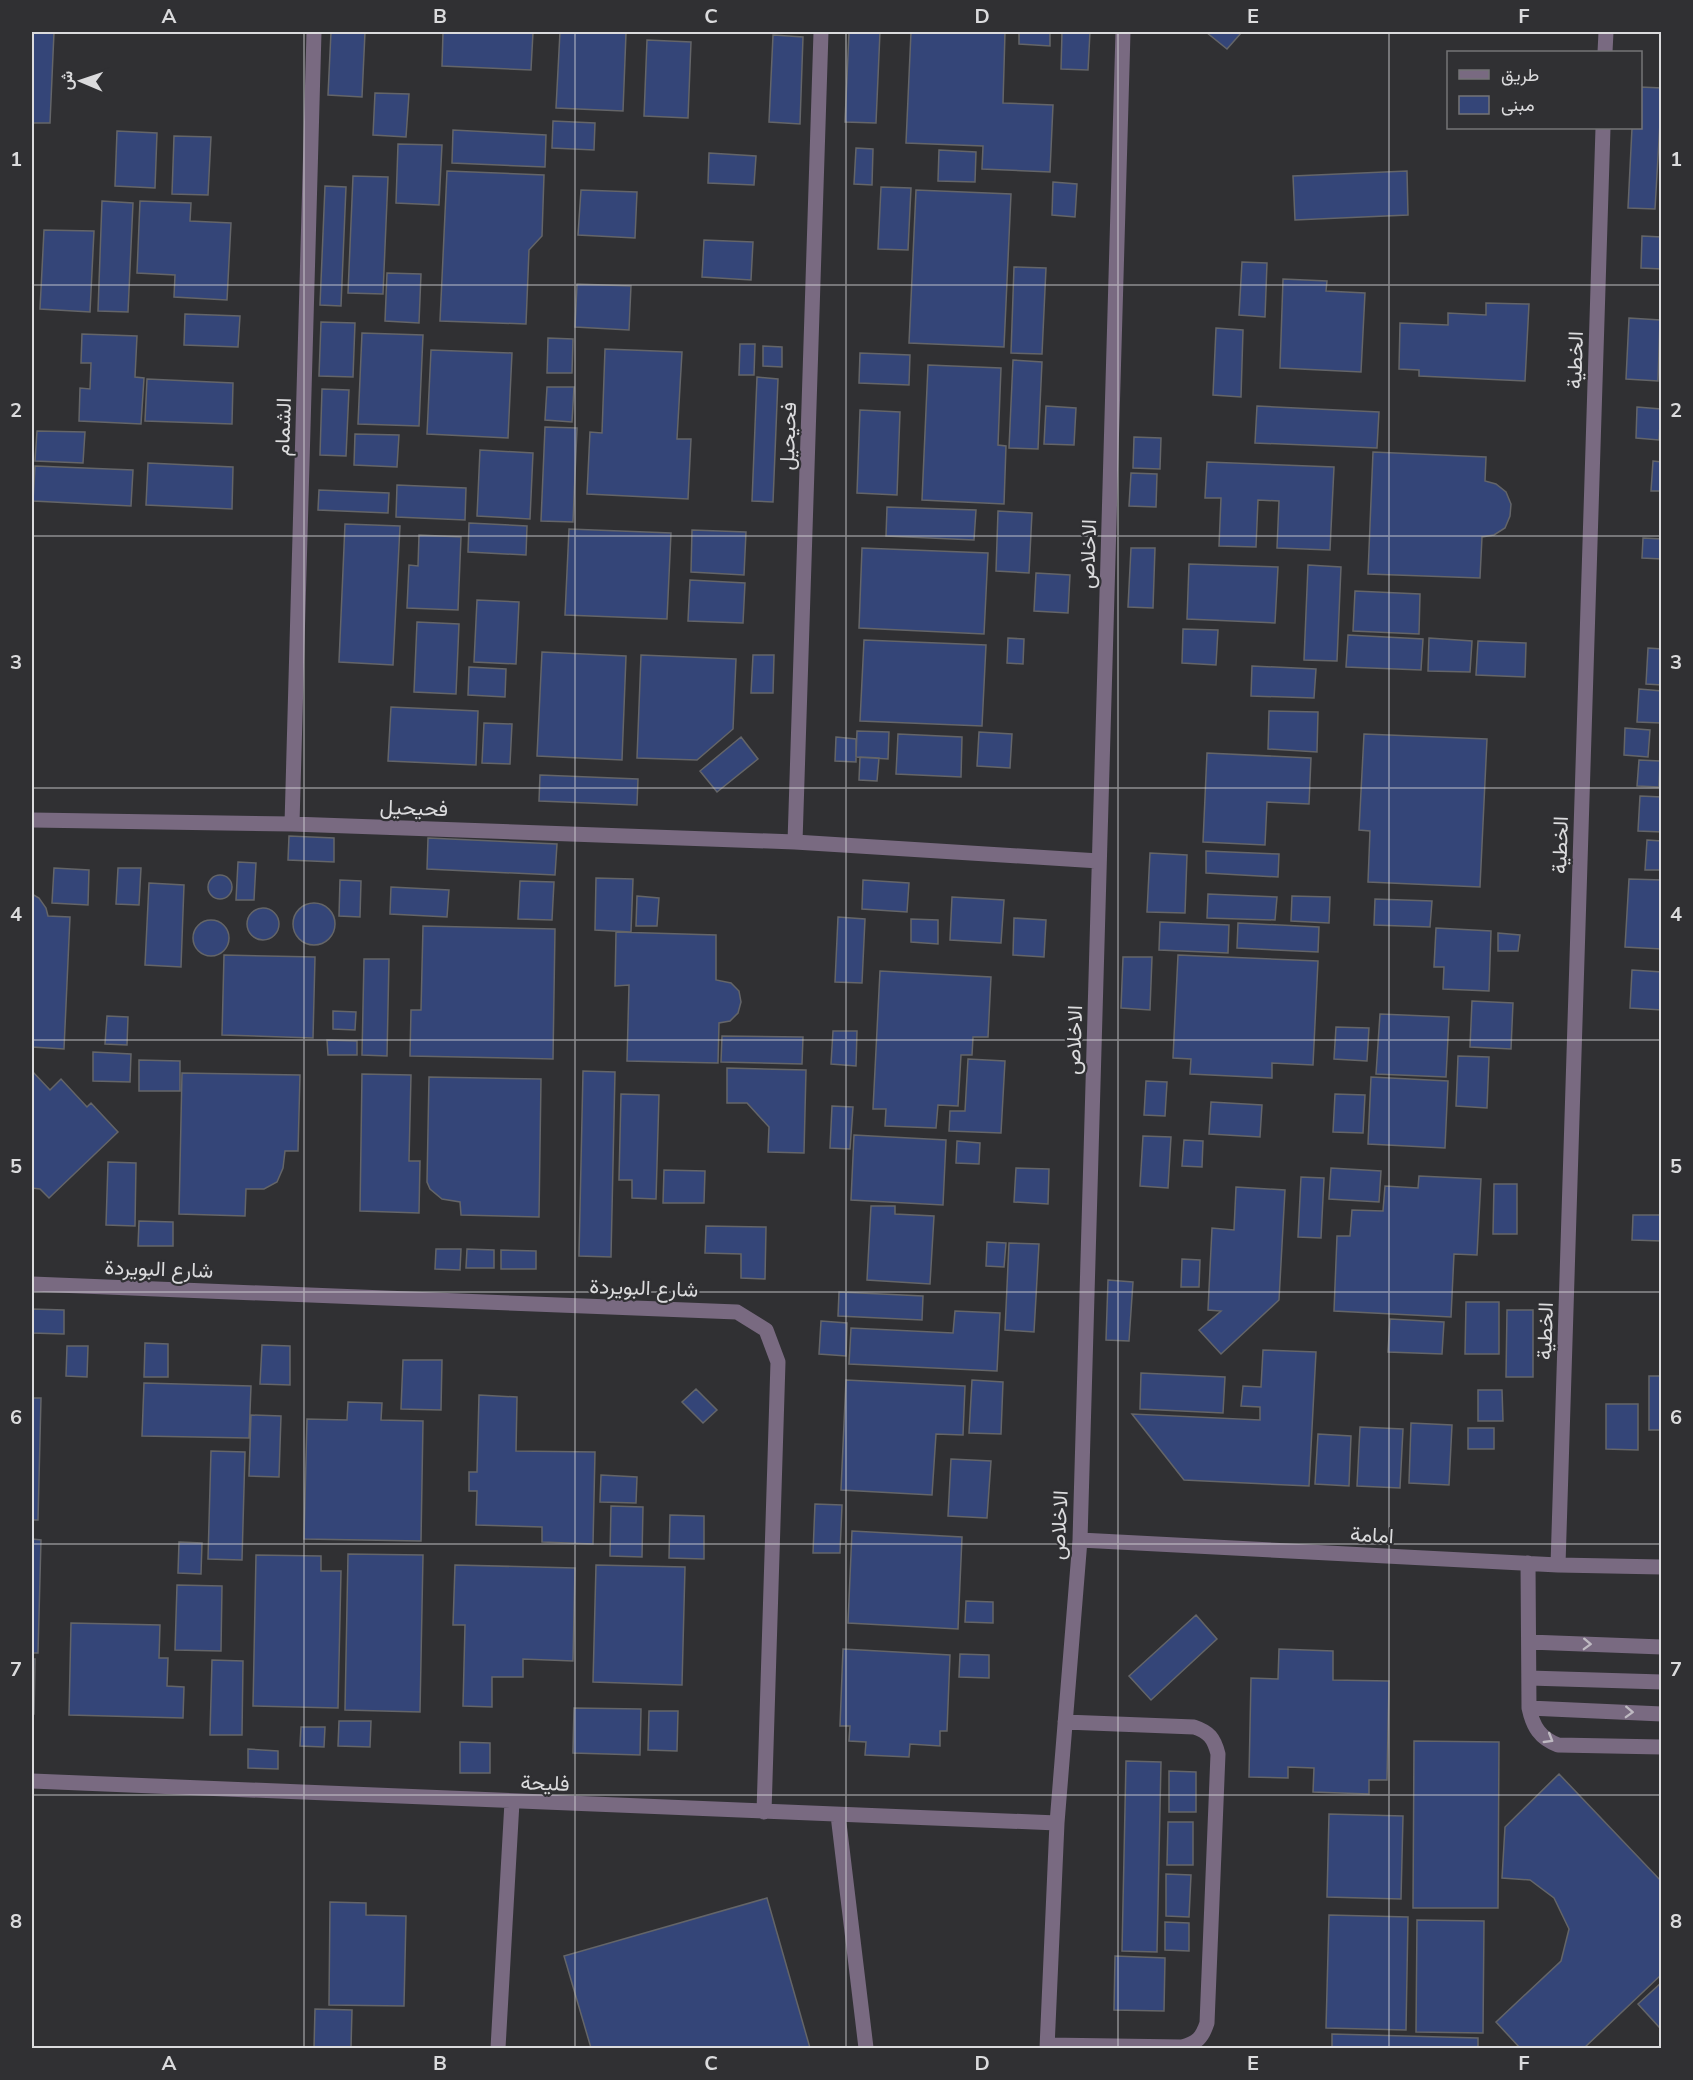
<svg xmlns="http://www.w3.org/2000/svg" width="1693" height="2080" font-family="Mulish,Vazirmatn,sans-serif">
  <rect width="100%" height="100%" fill="#303033"/>
  <path fill="#344578" stroke="#646568" stroke-width="1.5" d="M32 32H54L50 123H32Z
    M331 32H365L362 97 328 95Z
    M443 32H533L531 70 442 66Z
    M560 32 626 33 623 111 556 108Z
    M849 32H880L876 123 845 122Z
    M911 32H1005L1003 103 1053 105 1050 172 982 169 983 146 906 143Z
    M1019 32H1050V46L1019 44Z
    M1062 32H1090L1088 70 1061 69Z
    M1206 32H1242L1227 49Z
    M773 35 803 37 800 124 769 122Z
    M647 40 691 42 688 118 644 116Z
    M1640 87 1662 88 1655 209 1628 208 1632 128H1640Z
    M375 93 409 94 406 137 373 135Z
    M553 121 595 123 594 150 552 148Z
    M453 130 546 135 545 167 452 163Z
    M117 131 157 133 155 188 115 186Z
    M174 136 211 137 208 195 172 194Z
    M398 144 442 145 439 205 396 203Z
    M856 148 873 149 872 185 854 184Z
    M939 150 976 152 975 182 938 181Z
    M709 153 756 156 754 185 708 183Z
    M447 171 544 175 542 236 529 250 526 324 440 321Z
    M1407 171 1408 215 1295 220 1293 176Z
    M353 176 388 177 383 294 348 293Z
    M1053 182 1077 184 1075 217 1052 215Z
    M325 186 346 187 341 306 320 305Z
    M881 187 911 188 908 250 878 249Z
    M581 190 637 192 635 238 578 235Z
    M916 190 1011 194 1004 347 909 343Z
    M102 201 133 203 128 312 98 311Z
    M140 201 191 203 190 221 231 223 227 300 174 297 175 275 137 273Z
    M44 230 94 231 90 312 40 309Z
    M1642 236 1662 237V269L1641 268Z
    M704 240 753 242 751 280 702 277Z
    M1242 262 1267 263 1265 317 1239 315Z
    M1014 267 1046 268 1042 354 1011 353Z
    M387 273 421 274 419 323 385 321Z
    M1283 279 1327 281 1326 291 1365 293 1361 372 1280 368Z
    M577 284 631 286 629 330 575 327Z
    M1486 303 1529 304 1525 381 1419 376V370L1399 369 1400 323 1448 325V313L1486 315Z
    M185 314 240 316 238 347 184 345Z
    M1629 318 1660 320 1658 381 1626 379Z
    M321 322 355 323 353 377 319 376Z
    M1216 328 1243 330 1241 397 1213 395Z
    M362 333 423 335 419 426 358 424Z
    M82 334 137 336 135 377 144 378 141 424 79 421 80 388 90 389 91 363H81Z
    M548 338 573 339 572 373H547Z
    M740 344H755L754 375H739Z
    M763 346 782 347V367L763 366Z
    M605 349 682 352 677 439H691L688 499 587 494 590 432 602 433Z
    M431 350 512 353 508 438 427 434Z
    M860 353 910 355 909 385 859 383Z
    M1013 360 1042 362 1038 449 1009 448Z
    M928 365 1001 368 998 445 1006 446 1004 504 922 500Z
    M757 377 778 379 773 502 752 501Z
    M147 379 233 383 232 424 145 421Z
    M547 387H574L572 422 545 420Z
    M322 389 349 390 346 456 320 455Z
    M1046 406 1076 408 1074 445 1044 444Z
    M1257 406 1379 412 1377 448 1255 443Z
    M1637 407 1661 409 1659 440 1636 438Z
    M860 410 900 412 897 495 857 493Z
    M545 427 577 428 573 522 541 521Z
    M37 431 85 432 83 463 35 461Z
    M355 434 399 435 397 467 354 465Z
    M1134 437 1161 438 1160 469 1133 468Z
    M480 450 533 453 530 519 477 516Z
    M1373 452 1486 457 1485 481 1496 484 1506 492 1511 504 1510 516 1505 528 1494 535 1482 537 1480 578 1368 574Z
    M1653 461 1662 462V491H1651Z
    M1207 462 1334 467 1330 550 1277 548 1279 501 1258 500 1256 547 1219 546 1221 498H1205Z
    M148 463 233 467 232 509 146 505Z
    M35 466 133 470 131 506 33 501Z
    M1131 473 1157 474 1156 507 1129 506Z
    M397 485 466 488 465 520 396 517Z
    M319 490 389 493 388 513 318 510Z
    M887 507 976 510 974 540 886 536Z
    M998 511 1032 513 1029 573 996 571Z
    M469 523 527 526 526 555 468 552Z
    M345 524 400 526 393 665 339 662Z
    M569 529 671 533 667 619 565 615Z
    M692 530 746 532 744 575 691 572Z
    M419 535 461 537 458 610 407 608 409 565 418 566Z
    M1643 538 1662 539V559L1642 558Z
    M862 548 988 553 984 634 859 628Z
    M1131 548H1155L1153 608 1128 607Z
    M1189 564 1278 567 1275 623 1187 619Z
    M1308 565 1341 567 1337 661 1304 660Z
    M1036 573 1070 575 1068 613 1034 611Z
    M690 580 745 583 743 623 688 621Z
    M1355 591 1420 594 1419 634 1353 631Z
    M477 600 519 602 516 664 474 662Z
    M417 622 459 624 456 694 414 692Z
    M1183 629 1218 630 1216 665 1182 663Z
    M1348 635 1423 639 1421 670 1346 667Z
    M1008 638 1024 639 1023 664 1007 663Z
    M1429 638 1472 641 1470 672 1428 671Z
    M864 640 986 645 982 726 860 721Z
    M1478 641 1526 643 1525 677 1476 675Z
    M1648 648 1662 649V685L1646 684Z
    M542 652 626 656 622 760 537 756Z
    M641 655 736 659 733 729 697 760 637 758Z
    M753 655H774L773 693H751Z
    M1252 666 1316 669 1314 698 1251 696Z
    M469 667 506 669 505 697 468 695Z
    M1639 689 1662 691 1661 723 1637 722Z
    M391 707 478 711 476 765 388 761Z
    M1269 711 1318 712 1317 752 1268 749Z
    M484 723 512 724 510 764 482 763Z
    M1625 728 1650 730 1648 757 1624 755Z
    M857 731 889 732 888 759 856 757Z
    M979 732 1012 734 1010 768 977 766Z
    M898 734 962 737 961 777 896 774Z
    M1364 734 1487 739 1480 887 1368 882 1370 831 1359 830Z
    M741 737 758 759 717 792 700 771Z
    M836 737 856 739V762L835 761Z
    M1207 753 1311 758 1309 804 1267 802 1265 845 1203 842Z
    M860 757 879 758 877 781 859 780Z
    M1639 760 1660 761 1659 787 1637 786Z
    M540 775 638 779 637 805 539 801Z
    M1640 796 1662 797V832L1638 831Z
    M289 836 334 838V862L288 860Z
    M428 838 557 844 555 875 427 869Z
    M1647 840 1662 841V870H1645Z
    M1206 851 1279 854 1278 877 1206 873Z
    M1150 853 1187 855 1185 913 1147 912Z
    M238 862 256 863 254 900H236Z
    M54 868 89 870 88 905 52 903Z
    M118 868H141L139 905 116 904Z
    M208 887a12 12 0 1 1 24 0a12 12 0 1 1-24 0Z
    M596 878 633 879 631 932 595 930Z
    M1629 879 1662 880V949L1625 947Z
    M340 880 361 881 360 917 339 916Z
    M863 880 909 883 907 912 862 909Z
    M520 881 554 882 552 920 518 919Z
    M149 883 184 885 181 967 145 965Z
    M391 887 449 890 447 917 390 914Z
    M32 894 39 898 46 908 48 916 70 917 64 1049 32 1047Z
    M1208 894 1277 897 1275 920 1207 918Z
    M637 896 659 898 657 926H636Z
    M1292 896 1330 897 1329 923 1291 921Z
    M952 897 1004 900 1001 943 950 940Z
    M1375 899 1432 901 1430 927 1374 925Z
    M293 924a21 21 0 1 1 42 0a21 21 0 1 1-42 0Z
    M247 924a16 16 0 1 1 32 0a16 16 0 1 1-32 0Z
    M838 917 865 919 862 983 835 982Z
    M1014 918 1046 920 1044 957 1013 955Z
    M911 919 938 920V944L911 942Z
    M193 938a18 18 0 1 1 36 0a18 18 0 1 1-36 0Z
    M1160 922 1229 925 1228 953 1159 950Z
    M1238 923 1319 927 1318 952 1237 948Z
    M423 926 555 929 553 1059 410 1056 411 1010H421Z
    M1436 928 1491 931 1489 991 1443 989 1444 967H1434Z
    M616 932 716 935V980L731 983 739 991 741 1002 738 1013 730 1021 719 1023 718 1063 627 1061 629 985 615 986Z
    M1498 933 1520 935 1518 951H1498Z
    M224 955 315 957 313 1038 222 1035Z
    M1178 955 1318 961 1313 1065 1272 1063V1078L1190 1074 1191 1059 1173 1058Z
    M1123 957H1152L1150 1010 1121 1008Z
    M364 959H389L387 1056 362 1055Z
    M1632 970 1662 972V1010L1630 1008Z
    M880 971 991 977 988 1037H973L972 1055H961L958 1106 938 1105 936 1128 885 1126 886 1109H873Z
    M1472 1001 1513 1003 1511 1049 1470 1047Z
    M333 1011 356 1012 355 1030 333 1029Z
    M1380 1014 1449 1017 1446 1077 1376 1074Z
    M107 1016 128 1017 127 1045 105 1044Z
    M1336 1027 1369 1028 1367 1061 1334 1059Z
    M833 1031H857L856 1066 831 1064Z
    M722 1036 803 1037 802 1064 721 1062Z
    M327 1040 357 1041V1055H328Z
    M93 1052 131 1054 130 1082 93 1081Z
    M1458 1056 1489 1057 1487 1108 1456 1106Z
    M968 1059 1005 1061 1001 1133 949 1131 950 1111H965Z
    M139 1060 180 1061V1091H139Z
    M727 1068 806 1070 804 1153 768 1152 769 1127 747 1103H727Z
    M32 1071 50 1090 61 1079 87 1107 91 1103 118 1132 49 1198 40 1189 32 1188Z
    M583 1071 615 1072 611 1257 579 1256Z
    M182 1073 300 1075 298 1151H285L283 1168 277 1182 264 1189H246L245 1216 179 1214Z
    M362 1074 411 1075 409 1161H420L419 1213 360 1211Z
    M429 1077 541 1079 539 1217 461 1215 460 1202 442 1199 430 1189 427 1182Z
    M1371 1077 1448 1081 1445 1148 1368 1144Z
    M1146 1081 1167 1082 1165 1116 1144 1115Z
    M621 1094 659 1095 656 1199 632 1198V1180H619Z
    M1335 1094 1365 1095 1363 1133 1333 1132Z
    M1211 1102 1262 1105 1260 1137 1209 1134Z
    M832 1106 853 1107 850 1149 830 1148Z
    M854 1135 946 1140 943 1205 851 1200Z
    M1143 1136 1171 1137 1168 1188 1140 1186Z
    M1184 1140 1203 1141 1202 1167 1182 1166Z
    M957 1141 980 1143 979 1164 956 1163Z
    M108 1162 136 1163 135 1226 106 1225Z
    M1016 1168 1049 1169 1048 1204 1014 1202Z
    M1331 1168 1381 1171 1379 1202 1329 1199Z
    M664 1170 705 1171 704 1203H663Z
    M1419 1176 1481 1179 1477 1255 1454 1254 1451 1317 1334 1311 1337 1236H1350L1352 1210 1383 1211 1385 1186 1418 1188Z
    M1301 1177 1324 1178 1321 1238 1298 1237Z
    M1494 1184H1517V1234H1493Z
    M1236 1187 1285 1190 1279 1300 1221 1354 1199 1330 1221 1311 1208 1310 1212 1228 1234 1230Z
    M871 1206H895V1214L934 1216 930 1284 867 1280Z
    M1633 1215H1662V1241L1632 1240Z
    M139 1221 173 1222V1246H138Z
    M706 1226 766 1227 765 1279 741 1278V1254L705 1253Z
    M987 1242 1006 1243 1004 1267 986 1266Z
    M1009 1243 1039 1244 1034 1332 1005 1330Z
    M436 1249H461L460 1270 435 1269Z
    M467 1249 494 1250V1268H466Z
    M501 1250 536 1251V1269H501Z
    M1182 1259 1200 1260 1199 1287H1181Z
    M1108 1280 1133 1282 1129 1341 1106 1340Z
    M839 1292 923 1296 922 1320 838 1316Z
    M1466 1302H1499V1354H1465Z
    M32 1309 64 1310V1334L32 1333Z
    M1507 1310H1533V1377H1506Z
    M955 1311 1000 1313 997 1371 849 1364 851 1328 953 1333Z
    M1390 1319 1444 1322 1442 1354 1388 1352Z
    M821 1321 847 1323 846 1356 819 1354Z
    M145 1343 168 1344V1377H144Z
    M262 1345 290 1346V1385L260 1384Z
    M67 1346H88L87 1377 66 1376Z
    M1263 1350 1316 1352 1309 1486 1184 1480 1132 1414 1260 1420V1407L1241 1406 1243 1386 1261 1387Z
    M403 1360H442L441 1410 401 1409Z
    M1141 1373 1225 1377 1223 1413 1140 1409Z
    M1649 1376H1662V1430H1649Z
    M846 1380 965 1386 963 1435 936 1434 932 1495 841 1490Z
    M972 1380 1003 1382 1001 1434 969 1433Z
    M144 1383 251 1386 249 1438 142 1436Z
    M696 1389 717 1410 703 1423 682 1402Z
    M1478 1390H1502L1503 1421H1478Z
    M479 1395 517 1397 516 1451 595 1452 593 1544 542 1542V1527L476 1525 477 1491H469V1472H477Z
    M32 1398H41L38 1520H32Z
    M348 1402 382 1403 381 1420 423 1421 421 1541 304 1539 307 1419 347 1420Z
    M1606 1404H1638V1450L1606 1449Z
    M251 1415 281 1416 279 1477 249 1476Z
    M1411 1423 1452 1425 1449 1485 1409 1483Z
    M1360 1427 1403 1429 1400 1488 1357 1486Z
    M1468 1428H1494V1449H1468Z
    M1318 1434 1351 1436 1349 1486 1315 1484Z
    M211 1451 245 1452 242 1560 208 1559Z
    M951 1459 991 1461 987 1518 948 1516Z
    M601 1475 637 1477 636 1503 600 1502Z
    M815 1504 842 1505 840 1553H813Z
    M611 1506 643 1507 642 1557 610 1556Z
    M670 1515 704 1516V1559L669 1558Z
    M852 1531 962 1537 958 1629 848 1623Z
    M32 1539 41 1540 38 1653H32Z
    M179 1542 202 1543 201 1574 178 1573Z
    M348 1554 423 1555 420 1712 345 1710Z
    M256 1555 321 1556V1571H341L338 1708 253 1706Z
    M455 1565 575 1568 573 1661 523 1659V1677H492V1707L463 1706 465 1625H453Z
    M596 1565 685 1567 682 1685 593 1682Z
    M177 1585 222 1586 221 1651 175 1650Z
    M966 1601 993 1602V1623L965 1622Z
    M1196 1615 1217 1639 1151 1700 1129 1676Z
    M71 1623 160 1625 159 1658H168L167 1686 184 1687 183 1718 69 1715Z
    M843 1649 950 1655 947 1731H940V1746L910 1744 909 1757 865 1755 866 1742 849 1741 850 1726H840Z
    M1279 1649 1333 1651V1680L1389 1681 1387 1780H1369V1794L1313 1792 1314 1768 1288 1767V1778L1249 1777 1251 1678 1278 1679Z
    M960 1654 989 1655V1678L959 1677Z
    M32 1659H35L34 1714H32Z
    M212 1660 243 1661 242 1735H210Z
    M574 1708 641 1709 640 1755 573 1753Z
    M649 1711H678L677 1751 648 1750Z
    M339 1721H371L370 1747 338 1746Z
    M301 1727H325L324 1747 300 1746Z
    M1414 1741 1499 1742 1498 1908H1413Z
    M460 1742 490 1743V1773H460Z
    M248 1749 278 1751V1769L248 1768Z
    M1126 1761 1161 1762 1157 1952 1122 1951Z
    M1169 1771 1196 1772V1812H1169Z
    M1559 1774 1662 1882V1974L1584 2048H1520L1496 2022 1561 1961 1569 1929 1554 1898 1530 1880 1502 1878 1505 1827Z
    M1329 1814 1403 1816 1401 1899 1327 1897Z
    M1168 1822H1193V1865H1167Z
    M1166 1874 1191 1875 1189 1917 1166 1916Z
    M767 1898 810 2048H591L564 1956Z
    M330 1902 366 1903V1915L406 1916 404 2006 329 2005Z
    M1329 1915 1408 1917 1406 2030 1326 2028Z
    M1417 1920 1484 1921 1483 2033 1416 2032Z
    M1165 1922 1189 1923V1951L1165 1950Z
    M1115 1956 1165 1958 1164 2011 1114 2010Z
    M1662 1982V2025L1659 2027 1638 2004Z
    M315 2009 352 2010 351 2048H314Z
    M1332 2034 1478 2038V2048H1332Z"/>
  <g fill="none" stroke-linecap="round" stroke-linejoin="round">
    <path stroke="#796a81" stroke-width="15" d="M1605 52 1606 32
      M32 820 292 824 795 842 1099 861
      M292 824 314 32
      M795 842 821 32
      M32 1284 737 1312 766 1330 778 1362 764 1812
      M1080 1540 1558 1565 1662 1567
      M1528 1563 1529 1708C1533 1727 1540 1738 1558 1745L1662 1747
      M1558 1565 1603 128
      M1529 1642 1662 1647
      M1529 1678 1662 1682
      M1529 1708 1662 1714
      M32 1781 1057 1823
      M838 1815 866 2048
      M1048 2045 1182 2047C1197 2043 1202 2038 1207 2023L1218 1754C1214 1738 1209 1732 1194 1727L1065 1722
      M498 2048 512 1802
      M1047 2048 1057 1823 1080 1540 1123 32"/>
  </g>
  <defs><path id="oneway-chevron" d="M-2-3.5L2.5 0L-2 3.5" fill="none" stroke-width="1.6" stroke-linecap="round" stroke-linejoin="round" transform="scale(1.5)"/></defs>
  <g stroke="#beb9c1">
    <use href="#oneway-chevron" transform="translate(1587 1644) rotate(2)"/>
    <use href="#oneway-chevron" transform="translate(1629 1712) rotate(2)"/>
    <use href="#oneway-chevron" transform="translate(1549 1739) rotate(31)"/>
  </g>
  <path fill="none" stroke="#dbdbdd" stroke-width="1.5" stroke-opacity="0.55" d="M304 32V2048M575 32V2048M846 32V2048M1118 32V2048M1389 32V2048M32 285H1662M32 536H1662M32 788H1662M32 1040H1662M32 1292H1662M32 1544H1662M32 1795H1662"/>
  <g text-anchor="middle" dominant-baseline="central" stroke-width="4.5" stroke-linejoin="round" paint-order="stroke">
    <g font-size="21" fill="#dbdbdd" stroke="#303033">
      <text transform="translate(1574 360) rotate(-88)">الخطية</text>
      <text transform="translate(282 427) rotate(-88)">الشمام</text>
      <text transform="translate(787 436) rotate(-88)">فحيحيل</text>
      <text transform="translate(1087 554) rotate(-88)">الاخلاص</text>
      <text transform="translate(414 807) rotate(2)">فحيحيل</text>
      <text transform="translate(1559 845) rotate(-88)">الخطية</text>
      <text transform="translate(1073 1040) rotate(-88)">الاخلاص</text>
      <text transform="translate(159 1268) rotate(2)">شارع البويردة</text>
      <text transform="translate(644 1287) rotate(2)">شارع البويردة</text>
      <text transform="translate(1544 1331) rotate(-88)">الخطية</text>
      <text transform="translate(1058 1525) rotate(-87)">الاخلاص</text>
      <text transform="translate(1372 1534) rotate(3)">امامة</text>
      <text transform="translate(545 1782) rotate(2)">فليحة</text>
    </g>
  </g>
  <rect width="1693" height="2080" fill="none" stroke="#303033" stroke-width="66"/>
  <rect x="1447" y="51" width="195" height="78" fill="#303033" stroke="#747477" stroke-width="1.5"/>
  <rect x="1459" y="70" width="30" height="9" fill="#796a81" stroke="#747477" stroke-width="1.5"/>
  <text x="1501" y="81" font-size="18" fill="#dbdbdd">طريق</text>
  <rect x="1459" y="96" width="30" height="18" fill="#344578" stroke="#747477" stroke-width="1.5"/>
  <text x="1501" y="111" font-size="18" fill="#dbdbdd">مبنى</text>
  <g transform="translate(81 81) rotate(272)" stroke="#303033" stroke-width="4.5" paint-order="stroke">
  <path d="M0-4.5L10 22L0 15L-10 22Z" fill="#dbdbdd"/>
  <text y="-9" font-size="16" font-weight="bold" text-anchor="middle" fill="#dbdbdd">ش</text>
  </g>
  <rect x="33" y="33" width="1627" height="2014" fill="none" stroke="#dbdbdd" stroke-width="2"/>
  <g font-size="20" text-anchor="middle" font-weight="bold" fill="#dbdbdd">
    <text x="169" y="23">A</text>
    <text x="440" y="23">B</text>
    <text x="711" y="23">C</text>
    <text x="982" y="23">D</text>
    <text x="1253" y="23">E</text>
    <text x="1524" y="23">F</text>
    <text x="16" y="166">1</text>
    <text x="1676" y="166">1</text>
    <text x="16" y="417">2</text>
    <text x="1676" y="417">2</text>
    <text x="16" y="669">3</text>
    <text x="1676" y="669">3</text>
    <text x="16" y="921">4</text>
    <text x="1676" y="921">4</text>
    <text x="16" y="1173">5</text>
    <text x="1676" y="1173">5</text>
    <text x="16" y="1424">6</text>
    <text x="1676" y="1424">6</text>
    <text x="16" y="1676">7</text>
    <text x="1676" y="1676">7</text>
    <text x="16" y="1928">8</text>
    <text x="1676" y="1928">8</text>
    <text x="169" y="2070">A</text>
    <text x="440" y="2070">B</text>
    <text x="711" y="2070">C</text>
    <text x="982" y="2070">D</text>
    <text x="1253" y="2070">E</text>
    <text x="1524" y="2070">F</text>
  </g>
</svg>
